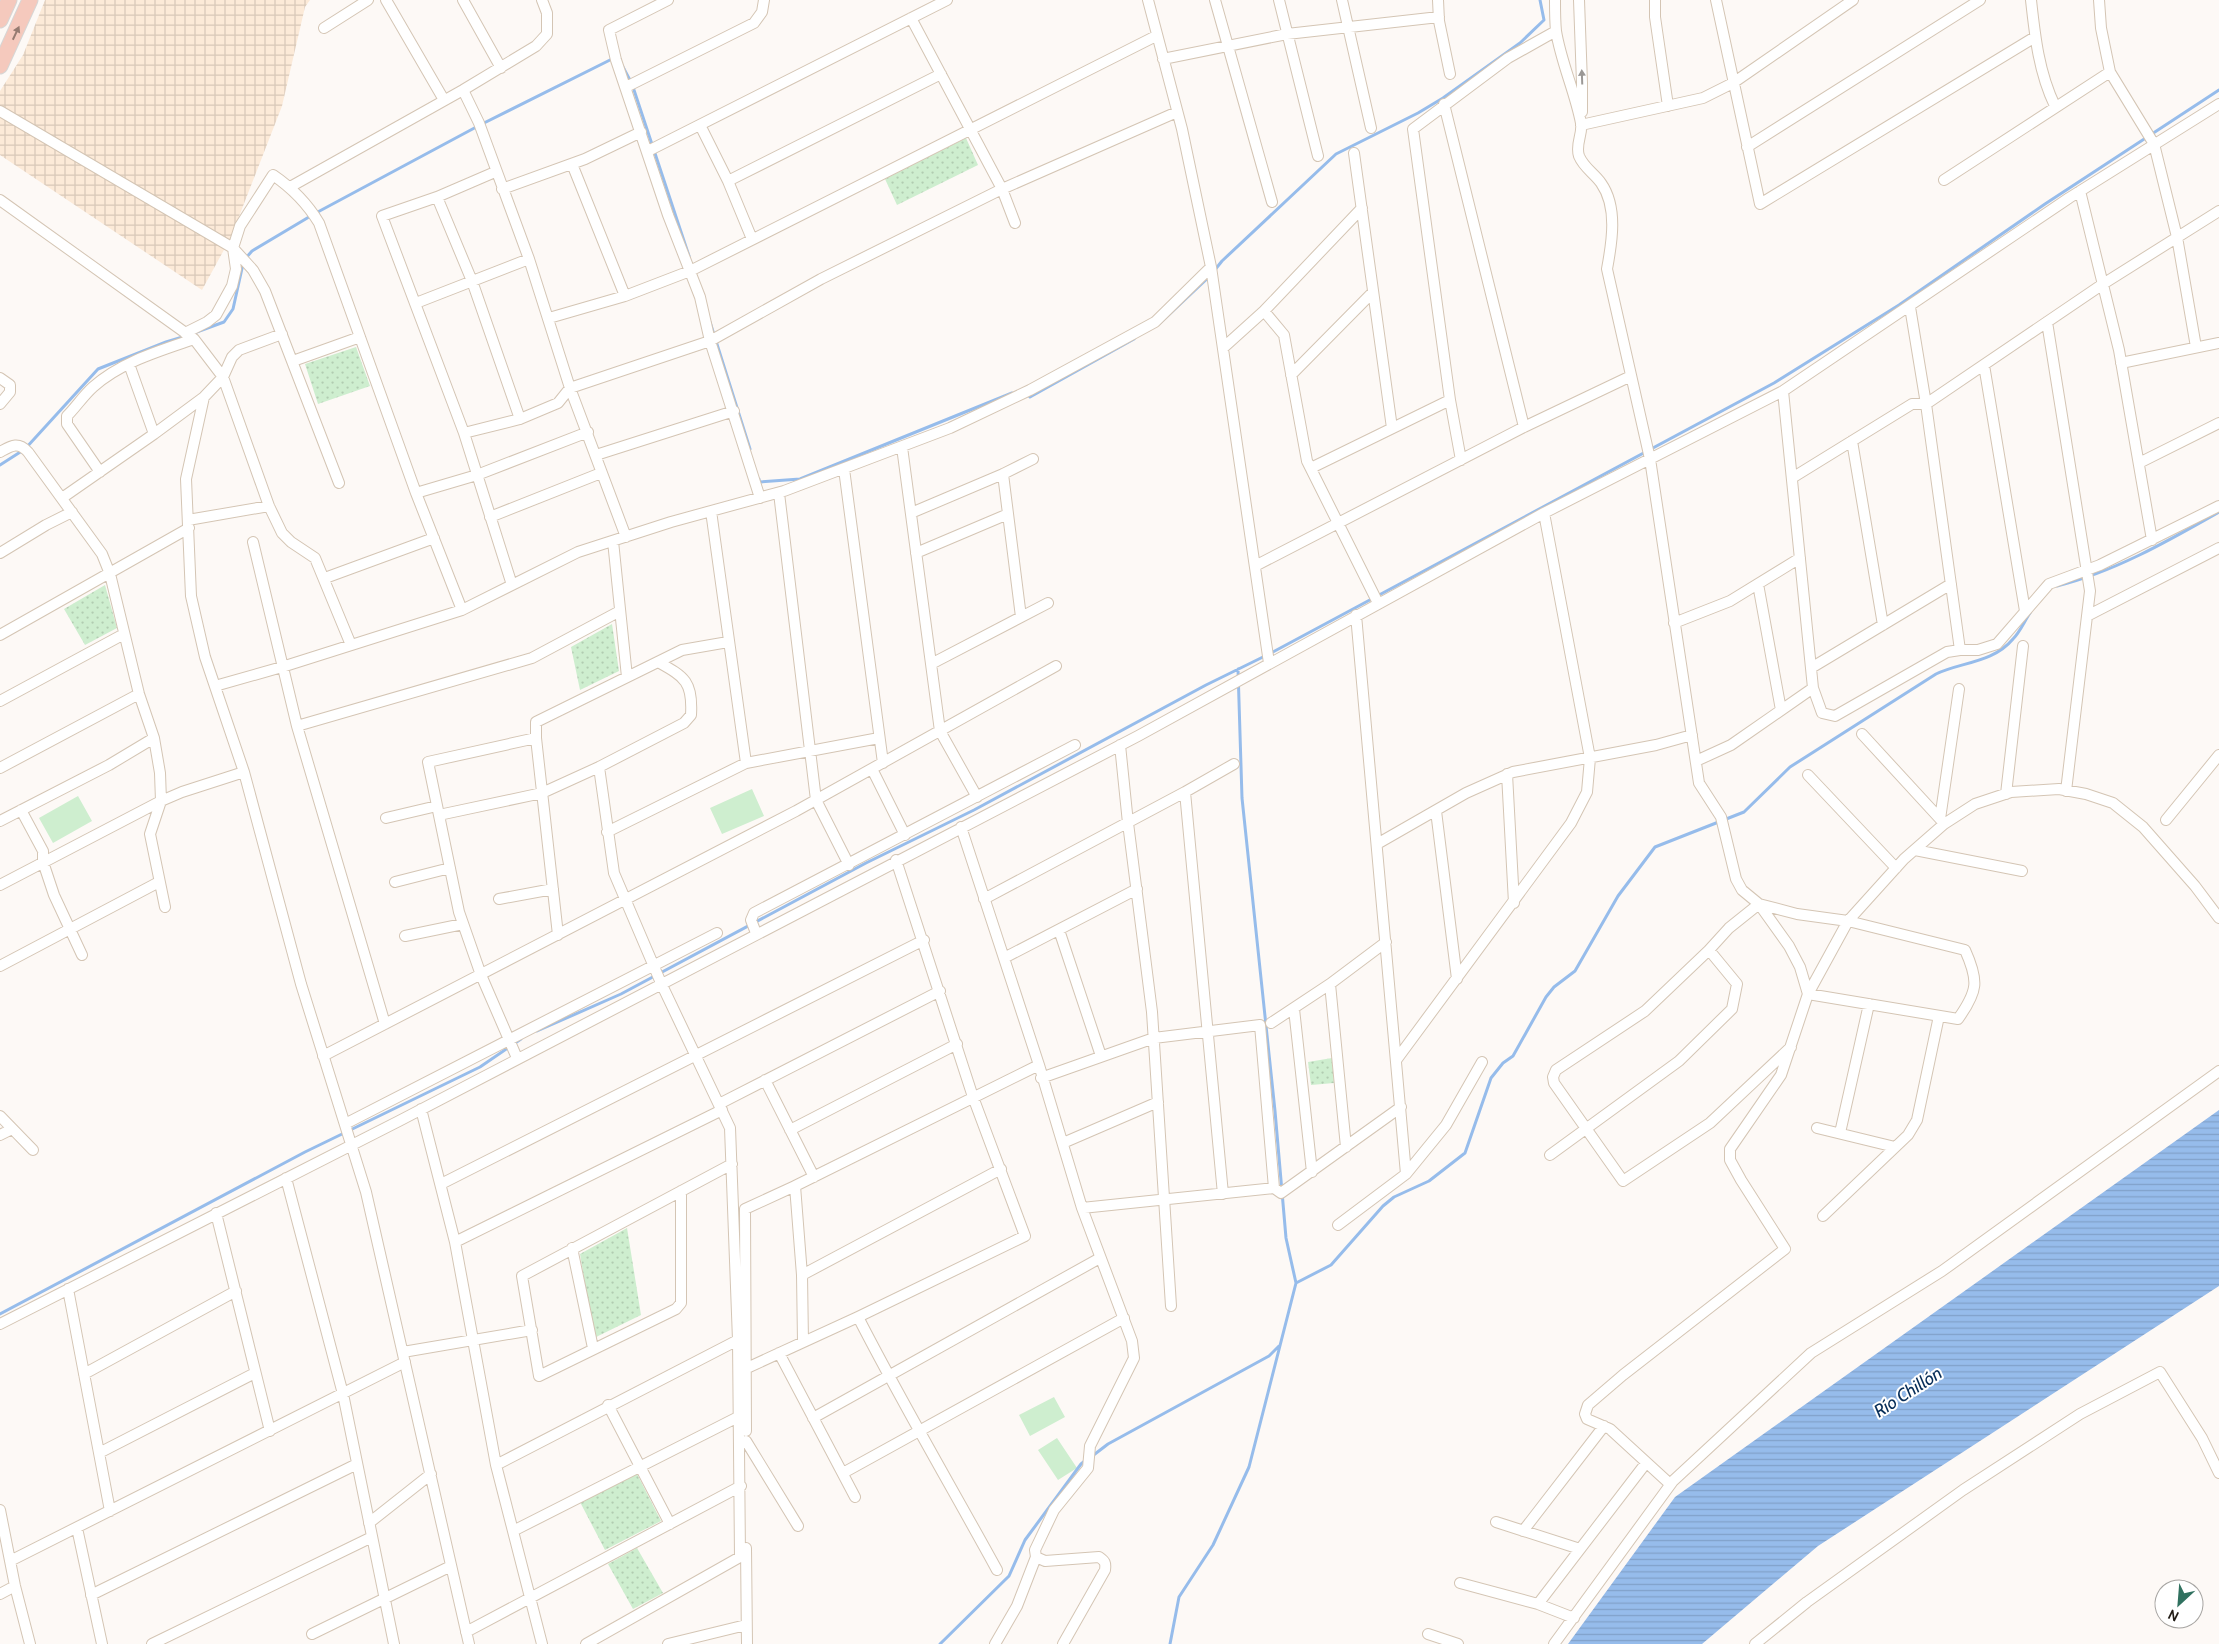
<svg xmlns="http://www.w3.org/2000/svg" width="2219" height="1644" font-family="Cabin,sans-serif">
  <defs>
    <pattern id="industrial-grid" width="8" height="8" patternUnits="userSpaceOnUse" patternTransform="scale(1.25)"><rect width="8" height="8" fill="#fcead8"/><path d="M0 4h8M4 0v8" fill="none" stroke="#d8c8b8"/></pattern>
    <pattern id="grass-dots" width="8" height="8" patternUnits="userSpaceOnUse" patternTransform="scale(1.25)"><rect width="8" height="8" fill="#ceeecf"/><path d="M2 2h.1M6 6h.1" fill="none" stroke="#b1ccb1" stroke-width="1.8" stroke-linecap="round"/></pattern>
    <pattern id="water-rules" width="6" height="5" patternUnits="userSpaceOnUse" patternTransform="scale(1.25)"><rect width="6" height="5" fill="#96bceb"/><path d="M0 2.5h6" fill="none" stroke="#81a1c9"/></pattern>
  </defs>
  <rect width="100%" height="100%" fill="#fdf9f6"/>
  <path fill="url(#industrial-grid)" d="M45 0H310L305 7 282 106 231 237 202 290 0 155V91L23 55Z"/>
  <path fill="url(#grass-dots)" d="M966 138 978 165 897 205 885 179Z
    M356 347 370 386 318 404 305 364Z
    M105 585 117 628 85 645 64 609Z
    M612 624 619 671 580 690 571 647Z
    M1332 1058 1334 1083 1311 1085 1308 1062Z
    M627 1228 641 1315 594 1338 580 1254Z
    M637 1474 661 1521 605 1550 580 1502Z
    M637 1548 663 1593 633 1609 608 1564Z"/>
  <path fill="#ceeecf" d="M752 789 764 816 722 834 710 808Z
    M78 796 92 821 53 843 39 818Z
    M1054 1397 1065 1417 1030 1436 1019 1415Z
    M1057 1438 1077 1468 1058 1480 1038 1450Z"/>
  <path fill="url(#water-rules)" d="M2219 1110V1286L1818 1546 1702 1644H1568L1675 1497Z"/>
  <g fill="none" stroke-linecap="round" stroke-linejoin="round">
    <path stroke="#96bceb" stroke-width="3" d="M623 67 632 84 689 256
      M245 259 252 251 314 214 480 125 614 58
      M1214 271 1222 261 1336 154 1418 113 1443 98 1520 43 1544 20 1540 0
      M710 322 750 449
      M1160 323 1210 276
      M194 333 224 322 233 309 243 264
      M1027 393 1030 397 1134 339
      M0 465 25 449 98 369 166 342 186 336
      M759 479V482L800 479 1012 393
      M2057 586C2114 572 2168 541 2219 512
      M1271 653 1774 383 1899 305 2045 204 2219 90
      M537 1031 621 994 866 863 974 810 1206 685 1265 656
      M1296 1283 1331 1265 1383 1206 1394 1197 1429 1181 1465 1153 1491 1078 1503 1063 1513 1056 1546 997 1554 987 1575 971 1618 896 1655 847 1744 812 1790 767 1936 674C1961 662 1993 663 2013 639 2020 632 2024 622 2030 613
      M0 1314 305 1152 480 1067 521 1039
      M1091 1457 1108 1444 1269 1356 1279 1346
      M940 1644 1009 1576 1025 1540 1081 1464 1086 1460
      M1170 1644 1179 1597 1213 1545 1249 1467 1296 1283 1286 1238 1275 1111 1242 798 1238 669"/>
    <g stroke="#d4c5b4" stroke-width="12">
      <path id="minor" d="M386 0 444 100
        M463 0 501 68
        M668 0 609 30 616 60 668 215 700 297 710 341 760 498
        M1148 0 1182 129 1211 267 1269 663
        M1215 0 1272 202
        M1279 0 1318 156
        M1342 0 1371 128
        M1438 0 1439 21 1450 74
        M1555 0C1555 10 1555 21 1556 31 1561 62 1575 92 1581 123 1583 134 1575 144 1579 156 1584 168 1594 173 1601 183 1618 207 1612 242 1607 269L1650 459 1699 783 1721 817 1736 879 1742 890 1759 904 1797 914 1848 921 1965 950C1979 981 1978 991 1958 1019L1808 994 1800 967 1789 946 1759 904 1729 928 1709 950 1645 1011 1556 1070 1553 1077 1554 1083 1623 1181 1710 1123 1791 1047
        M1579 0 1582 83V112
        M1655 0V17L1668 106
        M1716 0 1760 204 2035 37
        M2031 0C2035 37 2039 73 2055 106
        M2099 0 2101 28 2110 72 2154 144 2177 237 2196 347
        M911 18 1002 189 1015 223
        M324 28 368 0
        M1163 59 1287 34 1439 17
        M626 87 754 23 762 12 764 0
        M463 90 479 123 529 259 570 388 626 537
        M1444 104 1524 427
        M0 111 233 248 253 270 265 291 339 483
        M700 125 728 181 752 239
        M1581 125 1703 98 1733 83 1853 0
        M1747 147 1980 0
        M648 151 947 0
        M1354 153 1392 428
        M572 164 625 296
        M495 172 437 197 382 216 464 433 512 585
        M1944 180 2110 72
        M728 181 941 74
        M290 187 463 90 536 46 547 34V13L542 0
        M502 189 585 159 641 132
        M2080 191 2119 350 2152 540
        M437 197 472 281 520 419
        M0 200 194 339 223 377 269 506 282 533 291 542 315 558 351 645
        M416 303 529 259
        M1910 307 1926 404 1960 650
        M1264 311 1284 335 1307 461 1378 603
        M549 318 625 296 690 271 1156 36
        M2047 322 2090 591 2066 791
        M185 333 207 322 216 315 232 286 236 269 233 248 240 226 273 175C292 188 307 203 319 223L416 493 462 610
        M1223 348 1264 311 1362 208
        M293 361 360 337
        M2121 363 2219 343
        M129 364 154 434
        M1984 365 2025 611
        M1291 375 1373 292
        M0 378 10 385V392L0 404
        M1783 391 1813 688 1822 713 1835 716 1947 652 1960 650H1978L1997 644 2049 584 2100 565 2219 506
        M204 397 186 479 191 596 205 657 244 772 301 984 366 1192 469 1644
        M464 433 520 419 558 403 570 388 710 341 821 279 1002 189 1177 112
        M1852 441 1883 625
        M902 447 940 731 977 797
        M0 452C11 446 18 441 28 452L102 554 110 574 139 694 154 738 160 773 161 801 150 834 165 907
        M596 455 734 411
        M1461 460 1450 400 1413 129 1508 58 1556 31
        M2139 463 2219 423
        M1311 468 1450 400
        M844 469 883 763
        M100 472 67 424V416C76 407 83 396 93 387 121 362 159 351 194 339
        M1003 474 1021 617
        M1792 478 1912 404H1926L2103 284 2219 211
        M416 493 477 475 588 432
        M779 493 816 800 849 865
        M62 498 154 434 204 397 223 377 232 357 239 350 282 334
        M711 511 746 763
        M911 513 1003 474 1033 459
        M490 517 601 473
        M188 520 269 506
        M613 541 627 677
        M253 542 297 726 385 1024
        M0 553 46 525 72 512
        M916 553 1008 514
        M1255 566 1524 427 1631 376
        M325 578 434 538
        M1758 584 1781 710
        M1356 615 1406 1174
        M2087 616 2219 548
        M1674 623 1730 601 1800 558
        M0 635 189 528
        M931 664 1048 603
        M1811 668 1951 584
        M215 686 282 667 462 610 578 552 671 522 784 491 950 428 1030 390 1155 322 1211 267
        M0 701 124 634
        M297 726 532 658 620 611
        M1862 734 1942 821
        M1120 745 1128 823 1152 1012 1171 1306
        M1696 761 1731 745 1813 688
        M0 768 139 694
        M872 769 905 835
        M1507 774 1514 903
        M1808 775 1896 868
        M1185 792 1223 1194
        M2006 794 2023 646
        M21 810 43 851V862L54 895 82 955
        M1436 811 1457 979
        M439 815 542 793 599 767 684 723 691 715C693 682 685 677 658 662
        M386 818 437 806
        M1940 819 1959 689
        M2166 820 2219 755
        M0 821 109 765 154 738
        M961 827 1039 1065 1082 1208 1132 1341 1134 1358 1090 1446 1088 1468 1054 1510 1035 1550 1036 1557 1045 1561 1099 1557C1105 1561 1106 1563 1105 1570L1063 1644
        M607 832 746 763 879 738
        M1377 844 1466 793 1513 772 1656 745 1692 735
        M1915 850 2022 871
        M395 882 450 868
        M0 885 161 801 182 792 244 772
        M499 899 553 889
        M984 899 1185 792 1234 764
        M1059 930 1101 1056
        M756 933 751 920 754 913 1075 745
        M558 935 536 738V722L682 650 728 642
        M405 936 463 924
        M1004 958 1137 889
        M0 966 159 882
        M1330 984 1346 1147
        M1294 1009 1312 1172
        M1271 1023 1330 984 1386 942
        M323 1056 796 811 1056 666
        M517 1058 481 975 459 912 428 762 536 738
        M1397 1059 1571 823 1587 792 1590 758 1544 513
        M1041 1078 1154 1038 1260 1025 1274 1188
        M765 1080 814 1177
        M719 1104 940 991
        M421 1109 455 1242 496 1465 542 1644
        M0 1116 33 1150
        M345 1124 717 933
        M1817 1128 1895 1147
        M790 1130 957 1044
        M1840 1133 1869 1004
        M0 1135 12 1129
        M1063 1143 1158 1102
        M1550 1155 1679 1061 1732 1009 1737 984 1709 950
        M286 1178 343 1394 394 1644
        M441 1184 924 940
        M795 1186 802 1275 803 1342
        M681 1191V1303L676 1309 539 1376 522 1276 732 1164
        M1082 1208 1274 1188 1281 1193 1401 1107
        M216 1213 270 1431
        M1823 1216 1908 1135 1917 1120 1939 1016
        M1338 1225 1406 1174 1446 1125 1482 1062
        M455 1242 722 1110
        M572 1248 593 1348
        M802 1275 1001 1169
        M68 1289 110 1511
        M858 1317C902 1403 951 1486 997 1570
        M0 1324 399 1121 1138 736 1544 513 1783 391 2069 198 2219 104
        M403 1352 532 1330
        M779 1353 855 1497
        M747 1368 858 1317 1025 1236 973 1097 896 860
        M84 1374 236 1291
        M608 1405 670 1524
        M813 1418 1100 1258
        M746 1431 745 1209 795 1186 1039 1065
        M746 1441 798 1526
        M99 1453 255 1373
        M496 1465 738 1340
        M843 1473 1124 1318
        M1670 1484 1610 1429 1587 1419 1585 1414 1588 1405 1623 1375 1785 1249 1741 1180 1730 1160V1149L1781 1075 1808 994 1848 921 1904 859 1944 824 1975 804 2011 792 2059 789 2086 794 2113 803 2143 827 2195 886 2219 918
        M0 1510 15 1586 30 1644
        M1496 1522 1580 1549
        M369 1523 431 1474
        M77 1528 102 1644
        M513 1531 740 1416
        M1523 1531 1604 1426
        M746 1548 747 1644
        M10 1561 405 1362
        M1460 1583 1538 1604 1574 1618
        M0 1594 15 1586
        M91 1595 357 1464
        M1538 1604 1646 1463
        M466 1632 741 1486
        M312 1634 451 1566
        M1428 1634 1458 1644
        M152 1644 372 1537
        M586 1644 740 1557 738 1340 730 1128 661 983 614 873 599 767
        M668 1644 746 1625
        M995 1644 1017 1606 1036 1557
        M1554 1644 1673 1481 1811 1353 1942 1271 2219 1071
        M1755 1644 1807 1602 1963 1490 2080 1414 2160 1372 2202 1438 2219 1473"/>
    </g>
    <g stroke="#d7d6d5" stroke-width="17">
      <path id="highway" d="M0 20 9 0
        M0 66 30 0"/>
    </g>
    <use href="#minor" stroke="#fff" stroke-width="10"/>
    <use href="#highway" stroke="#f5c9bd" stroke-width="15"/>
  </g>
  <defs><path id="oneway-solid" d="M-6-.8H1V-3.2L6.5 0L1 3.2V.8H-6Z" transform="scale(1.25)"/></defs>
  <use fill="#967b71" href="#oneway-solid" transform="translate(16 33) rotate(-65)"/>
  <use fill="#9b9896" href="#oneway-solid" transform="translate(1582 77) rotate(-92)"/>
  <g text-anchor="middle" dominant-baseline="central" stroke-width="4" stroke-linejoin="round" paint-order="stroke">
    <g font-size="18" font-style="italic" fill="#072e59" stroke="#fff">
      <text transform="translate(1908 1392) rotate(-33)">Río Chillón</text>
    </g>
  </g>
  <g transform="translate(2179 1604) rotate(206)"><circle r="24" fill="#ffffff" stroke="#a6a4a1"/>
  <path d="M0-4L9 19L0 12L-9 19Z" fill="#30715f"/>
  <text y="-8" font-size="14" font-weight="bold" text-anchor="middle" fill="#211b15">N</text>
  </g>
</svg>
